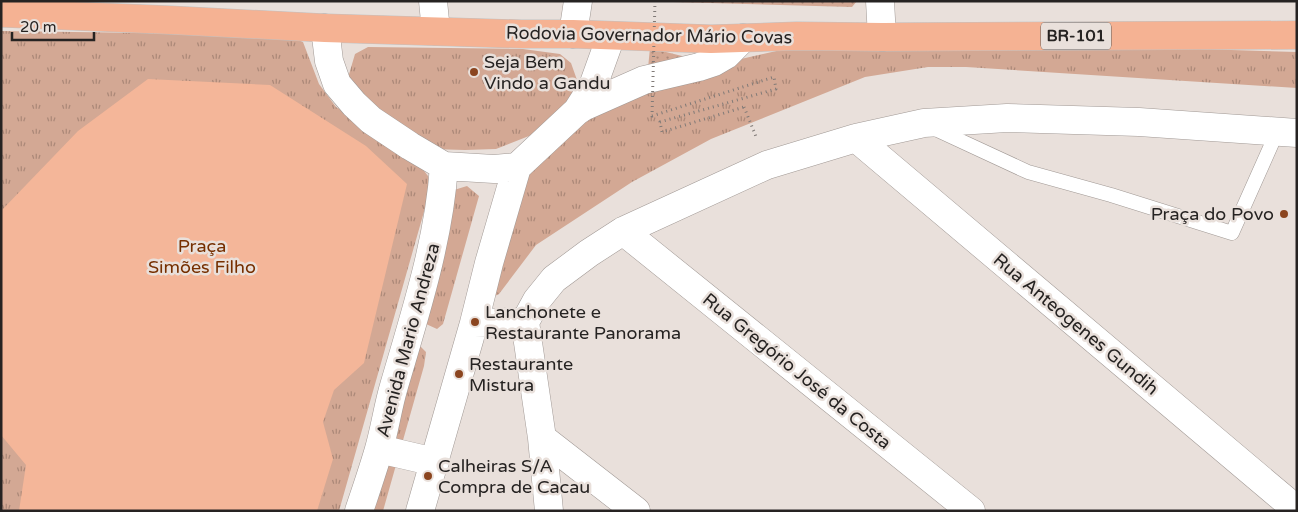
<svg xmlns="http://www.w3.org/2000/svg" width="1298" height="512" font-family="'Varela Round',sans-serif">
  <defs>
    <pattern id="grass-dots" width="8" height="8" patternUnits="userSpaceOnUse" patternTransform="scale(1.25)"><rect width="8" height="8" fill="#d3a894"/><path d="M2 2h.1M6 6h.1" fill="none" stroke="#ab8878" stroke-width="1.8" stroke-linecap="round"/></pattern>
    <pattern id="park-tufts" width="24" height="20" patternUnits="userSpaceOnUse" patternTransform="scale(1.25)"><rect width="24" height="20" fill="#d3a894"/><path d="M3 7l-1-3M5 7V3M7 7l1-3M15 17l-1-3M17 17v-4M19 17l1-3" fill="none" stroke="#ab8878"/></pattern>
  </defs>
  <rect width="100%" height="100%" fill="#e9e0db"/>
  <path fill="url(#grass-dots)" d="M637 1H857L852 7Z
    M650 48 686 57 648 68Z"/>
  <path fill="url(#park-tufts)" d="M1 31 287 35 303 42 319 84 336 107 409 151 428 176 431 187 339 511H1Z
    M825 40 1035 44 1297 52V88L966 67H928L865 77 711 139 632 182 536 245 499 294 491 298 530 169 563 124 719 64Z
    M368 47 523 49 560 54 571 63 577 80V93L556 122 529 136 496 149 465 150 430 149 345 88 355 54Z
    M467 186 479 196 443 324 437 329 426 324 454 190Z
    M415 345 421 347 426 352 424 366 383 511H359Z"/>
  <path fill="#f4b699" d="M148 79 270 85 366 146 407 184 364 363 334 390 323 422 333 459 317 511H19L26 465 1 435V211L78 131Z"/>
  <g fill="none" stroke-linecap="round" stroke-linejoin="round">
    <g stroke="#a19995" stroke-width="15">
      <path id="lane" d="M933 128 1028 172 1111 195 1232 233 1277 132"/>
    </g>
    <g stroke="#a19995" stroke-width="29">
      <path id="street" d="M433 1 436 31
        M880 1 882 37
        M325 28 329 61 337 84 354 104 371 120 410 146 444 166 494 169 517 167
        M573 34 578 1
        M577 111 593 86 611 36
        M856 138 1297 510
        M623 231 971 511
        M474 323 525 322
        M542 438 636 511
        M379 449 435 462
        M359 511C366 490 373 470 379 449 385 428 388 406 394 386 415 314 439 241 444 166
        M420 511 474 323 489 263 517 167 577 111 583 107 644 80 699 67 714 62 726 55 743 38
        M549 511 542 438 525 322 537 300 554 279 589 253 623 231 767 165 856 138 924 123 1007 118 1139 122 1297 133"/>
    </g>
    <g stroke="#c2c1c1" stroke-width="29">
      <path id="highway" d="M1 13 170 20 325 28 521 34H573L711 39 797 36 882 37 1297 35"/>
    </g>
    <path stroke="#807a77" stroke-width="3" stroke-dasharray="1 4" stroke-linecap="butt" d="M744 107 757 139"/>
    <use href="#lane" stroke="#fff" stroke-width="14"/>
    <use href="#street" stroke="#fff" stroke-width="28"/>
    <use href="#highway" stroke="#f5b293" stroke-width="28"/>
    <path stroke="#807a77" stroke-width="3" stroke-dasharray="1 4" stroke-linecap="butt" d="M655 1 652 116 774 77 776 89 660 122 662 132 744 107"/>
  </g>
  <g fill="#8b451f" stroke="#e9e0db" stroke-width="2">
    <circle cx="474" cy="72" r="5"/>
    <circle cx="1284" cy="214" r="5"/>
    <circle cx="475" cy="322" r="5"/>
    <circle cx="459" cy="374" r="5"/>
    <circle cx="428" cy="476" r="5"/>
  </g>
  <g text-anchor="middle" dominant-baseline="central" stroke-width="5" stroke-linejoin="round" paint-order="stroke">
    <rect fill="#e9e0db" stroke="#605c5a" stroke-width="1" x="1041" y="22.5" width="70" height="27" rx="4"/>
    <g font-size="16" font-weight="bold" fill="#262322">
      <text x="1076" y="36">BR-101</text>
    </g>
    <g font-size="18" fill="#262322" stroke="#e9e0db">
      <text transform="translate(649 35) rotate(1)">Rodovia Governador Mário Covas</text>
      <text transform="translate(1076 324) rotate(40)">Rua Anteogenes Gundih</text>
      <text transform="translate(408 340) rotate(-75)">Avenida Mario Andreza</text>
      <text transform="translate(797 371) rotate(39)">Rua Gregório José da Costa</text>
    </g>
    <g font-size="18" fill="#262322" stroke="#e9e0db" text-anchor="start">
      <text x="484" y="62">Seja Bem<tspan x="484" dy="21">Vindo a Gandu</tspan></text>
      <text x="1274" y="214" text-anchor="end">Praça do Povo</text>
      <text x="485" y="312">Lanchonete e<tspan x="485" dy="21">Restaurante Panorama</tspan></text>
      <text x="469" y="364">Restaurante<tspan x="469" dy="21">Mistura</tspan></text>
      <text x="438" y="466">Calheiras S/A<tspan x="438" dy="21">Compra de Cacau</tspan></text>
    </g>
    <g font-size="18" fill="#762f00" stroke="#e9e0db">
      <text x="202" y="246">Praça<tspan x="202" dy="21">Simões Filho</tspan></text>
    </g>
  </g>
  <rect width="1298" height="512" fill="none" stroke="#262322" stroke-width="5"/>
  <path d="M12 32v8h82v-8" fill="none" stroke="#262322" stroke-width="2.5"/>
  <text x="20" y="32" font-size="15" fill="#262322" stroke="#e9e0db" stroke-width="4" paint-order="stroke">20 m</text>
</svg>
